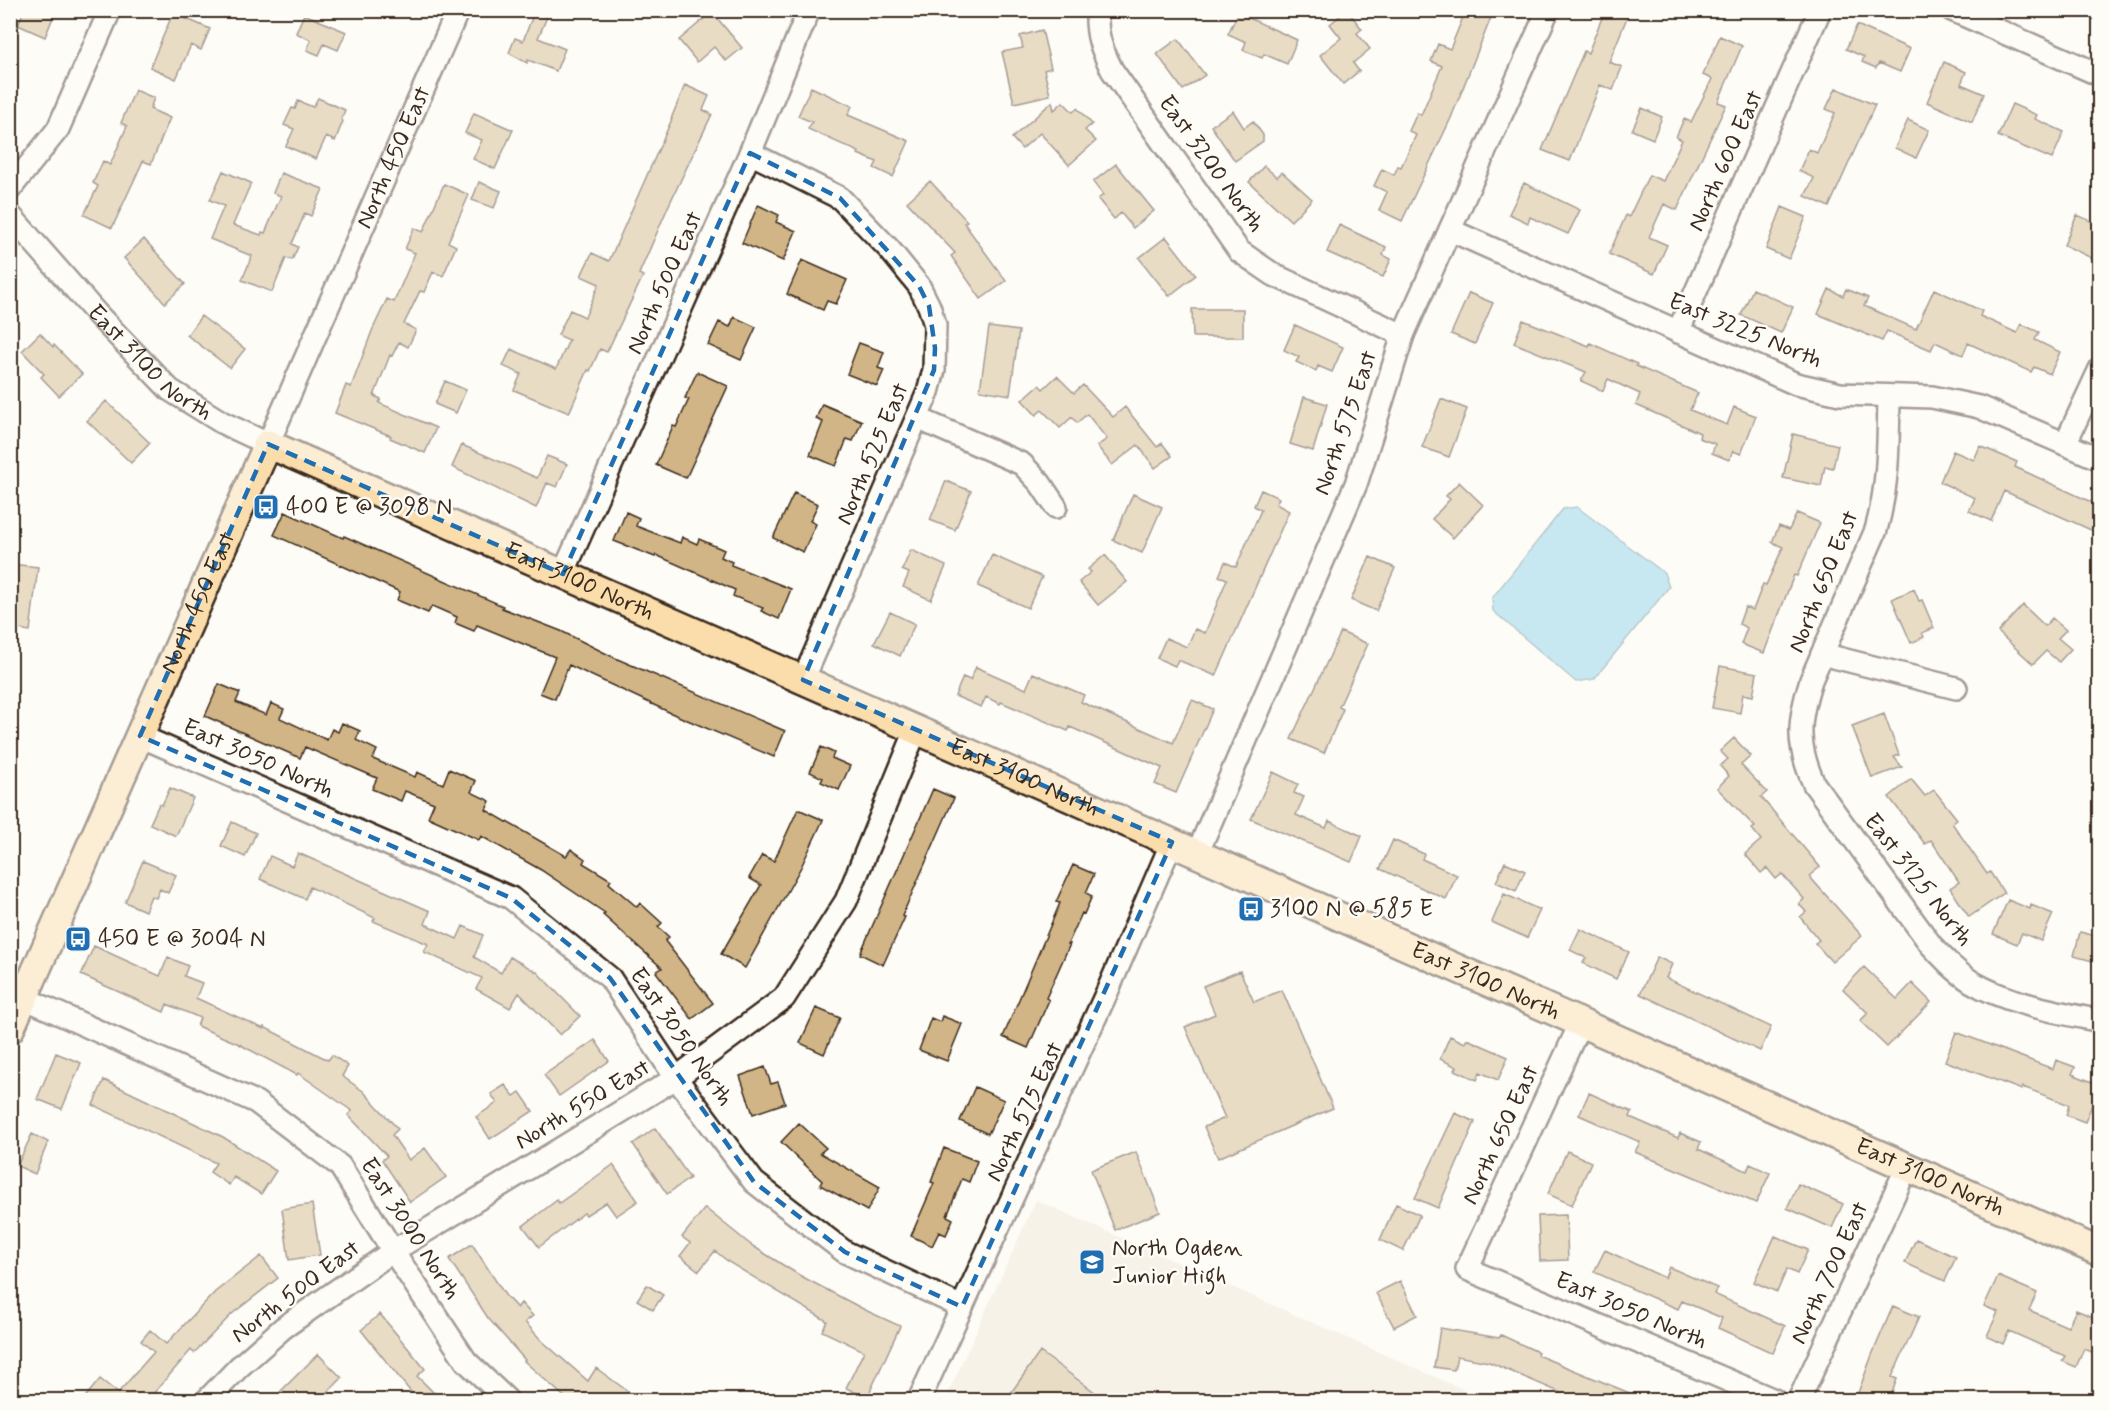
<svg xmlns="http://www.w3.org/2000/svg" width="2110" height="1411" font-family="Mynerve,sans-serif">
  <rect width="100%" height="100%" fill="#fdfcf7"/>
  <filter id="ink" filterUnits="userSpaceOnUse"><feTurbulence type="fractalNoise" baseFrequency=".0167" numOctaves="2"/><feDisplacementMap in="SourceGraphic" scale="12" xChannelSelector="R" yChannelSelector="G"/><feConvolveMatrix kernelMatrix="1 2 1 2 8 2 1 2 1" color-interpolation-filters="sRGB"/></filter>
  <g filter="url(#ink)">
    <path fill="#f0e7d5" d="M1036 1200 1487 1400H945Z"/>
    <path fill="#88d0e9" stroke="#698e98" stroke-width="1.5" d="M1577 507 1664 573 1669 587 1594 679 1576 682 1493 611 1492 598 1563 509Z"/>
    <path fill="#d1b586" stroke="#3b2a1e" stroke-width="1.5" d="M24 10H56L45 37 18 25Z
      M535 10H550L538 38 565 49 556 71 528 60 527 63 509 53 515 38 523 41Z
      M1347 10 1362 29 1357 33 1370 49 1353 63 1359 71 1343 84 1320 55 1341 38 1330 24Z
      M1466 10H1494L1451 118 1402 221 1379 210 1387 192 1374 186 1382 169 1394 175 1398 166 1401 167 1416 135 1409 131 1417 113 1421 115 1442 66 1431 61 1438 44 1450 49Z
      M1605 10H1630L1609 62 1622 67 1613 90 1600 85 1570 161 1542 150 1584 51 1588 53Z
      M712 12 742 48 726 61 714 47 697 62 679 40Z
      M173 13 210 29 201 50 191 45 176 79 150 67Z
      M1238 13 1297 40 1287 64 1264 54 1262 58 1243 50 1246 42 1228 34Z
      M304 14 346 32 338 50 324 44 319 55 307 50 311 40 296 33Z
      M1857 25 1910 49 1900 72 1879 63 1876 68 1862 62 1864 57 1846 49Z
      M1042 30 1051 68 1044 70 1050 95 1014 103 1002 52 1023 48 1020 36Z
      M1720 36 1742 46 1718 102 1726 105 1677 210 1664 204 1649 237 1667 245 1654 274 1609 254 1626 215 1629 217 1649 175 1663 181 1682 140 1676 137 1684 119 1691 122 1712 79 1703 75Z
      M1178 39 1205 75 1183 90 1157 54Z
      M1944 62 1966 72 1961 84 1984 94 1972 122 1927 102Z
      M685 85 709 96 703 110 712 114 668 207 639 274 643 276 607 352 600 349 590 371 588 370 569 413 514 390 521 374 503 366 511 349 556 369 569 340 558 335 570 310 585 317 599 284 581 276 592 253 609 261 672 119H671Z
      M811 87 852 106 848 115 909 141 893 177 874 168 877 162 858 154 859 152 808 129 812 122 798 116Z
      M1836 88 1875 105 1829 207 1805 196 1814 178 1799 171 1809 149 1817 153 1835 113 1826 109Z
      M135 90 154 98 150 109 170 118 151 164 143 161 112 228 84 215 98 186 93 183 103 161 110 165 127 126 121 123Z
      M318 98 345 110 341 120 343 121 335 141 326 137 316 159 286 146 294 129 284 125 292 108 295 109 298 101 313 107Z
      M1052 102 1054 110 1063 102 1073 112 1077 108 1092 124 1085 130 1096 141 1069 165 1040 133 1022 149 1012 138Z
      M2012 104 2037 115 2035 119 2064 132 2052 159 1998 136Z
      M1642 108 1662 117 1653 139 1632 130Z
      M1233 111 1244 128 1253 121 1263 135V141L1235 161 1211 126Z
      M474 113 513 130 495 169 473 159 482 140 465 133Z
      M1908 120 1929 130 1916 158 1895 148Z
      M1116 164 1154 211 1133 228 1121 213 1114 219 1098 199 1103 195 1093 182Z
      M1264 166 1277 177 1282 172 1312 199 1291 221 1249 182Z
      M223 171 251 183 233 225 261 235 262 232 265 233 281 196 273 193 281 173 323 189 311 216 305 213 292 244 298 247 292 260 286 258 272 292 242 280 252 256 210 239 224 206 210 200Z
      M930 181 967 221 964 223 1006 281 981 299 951 256 955 253 907 202Z
      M479 182 501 191 494 208 472 200Z
      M1524 183 1580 210 1568 234 1530 217 1528 223 1509 214Z
      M444 184 469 195 448 242 456 246 443 276 433 272 424 292 420 291 404 324 416 330 408 347 399 342 392 356 390 355 374 396 381 399 379 403 436 428 425 453 390 438 391 436 335 413 346 385 351 387 372 331 387 299 394 302 415 253 405 249 414 228 423 232Z
      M758 205 779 215 776 222 796 231 783 261 742 243Z
      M1782 207 1806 217 1789 259 1766 249Z
      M2077 215 2100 225V262L2064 245Z
      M1339 225 1386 247 1383 255 1391 259 1383 277 1327 252Z
      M1166 237 1196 275 1169 296 1139 258Z
      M144 239 185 284 165 303 124 258Z
      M802 260 847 280 836 304 827 301 823 310 787 294Z
      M1753 289 1793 307 1781 333 1741 315Z
      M1829 289 1843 296 1846 289 1868 298 1864 306 1916 329 1934 289 1982 311 1980 316 2017 333 2021 324 2039 332 2035 340 2060 352 2050 374 2034 367 2031 372 1968 343 1963 355 1935 342 1931 350 1887 331 1882 341 1818 314Z
      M1469 293 1493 303 1475 344 1451 334Z
      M1192 309H1243V337H1193Z
      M201 316 245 349 230 368 187 335Z
      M734 317 756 327 741 360 708 345 719 322 730 327Z
      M1523 320 1589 346 1590 343 1637 364 1636 366 1698 393 1690 410 1727 425 1734 407 1756 416 1741 454 1733 451 1729 460 1712 453 1715 444 1699 438 1700 433 1636 405 1640 394 1608 379 1603 391 1581 381 1586 372 1514 343Z
      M1295 325 1343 347 1332 372 1318 366 1316 371 1296 362 1299 357 1284 350Z
      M989 327 1019 331 1010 395 980 390Z
      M40 333 53 347 54 345 82 374 59 396 41 377 44 374 22 351Z
      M859 343 884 352 878 368 884 370 877 386 847 374Z
      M697 372 728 386 686 478 656 465 673 426 676 427 689 399 685 398Z
      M1057 376 1074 393 1083 385 1113 417 1125 407 1157 447 1162 443 1172 456 1155 468 1138 445 1112 465 1097 446 1107 439 1087 414 1077 423 1072 417 1060 428 1042 410 1036 415 1022 400 1039 385 1043 389Z
      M445 381 466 390 456 413 435 404Z
      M1304 397 1327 404 1313 451 1290 444Z
      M1441 399 1467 409 1449 457 1422 447Z
      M106 401 150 443 131 463 87 421Z
      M822 404 862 421 853 441 847 439 836 466 810 455 823 422 816 419Z
      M1793 434 1838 445 1833 468 1825 466 1821 486 1783 478Z
      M462 445 537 478 547 456 567 464 557 487 547 483 536 508 452 467Z
      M1980 446 2017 462 2015 467 2100 506V534L2004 491 1991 521 1969 511 1975 498 1940 482 1953 451 1974 460Z
      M946 481 971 491 955 530 930 520Z
      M1459 482 1483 505 1453 538 1432 519 1450 499 1446 496Z
      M1261 490 1279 498 1276 504 1289 511 1216 676 1178 660 1175 666 1157 658 1166 638 1187 647 1195 629 1205 633 1227 579 1219 576 1225 562 1236 567 1261 510 1254 506Z
      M794 493 818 504 810 521 816 524 803 552 773 538Z
      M1133 494 1162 507 1142 553 1113 540Z
      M285 512 343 538 344 536 503 606 502 608 561 631 615 658 785 731 774 757 671 713 569 665 555 699 540 693 555 657 477 625 474 631 455 623 457 617 432 606 428 613 397 600 400 592 274 535Z
      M626 512 639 518 636 526 680 543 682 537 697 544 699 539 724 550 721 557 732 562 731 565 791 589 779 619 761 611 763 608 733 596 735 590 656 555 655 557 614 541Z
      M1797 513 1820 523 1797 576 1794 575 1764 653 1741 644 1747 628 1739 624 1745 607 1753 610 1763 584 1766 585 1783 547 1772 542 1779 526 1789 530Z
      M911 550 946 566 931 600 903 587 909 573 902 570Z
      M992 555 1042 577 1028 608 978 586Z
      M1105 555 1127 582 1098 605 1079 582 1091 572 1088 569Z
      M1370 557 1395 568 1376 611 1351 600Z
      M10 564 38 567 30 631 10 628Z
      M1914 589 1919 601 1922 600 1934 628 1922 633 1924 637 1911 643 1892 599Z
      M2023 605 2045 626 2052 618 2066 630 2058 638 2071 649 2059 662 2046 651 2033 664 1998 632Z
      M890 612 915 624 900 656 874 643Z
      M1341 632 1368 644 1339 707 1343 709 1324 753 1291 739Z
      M1720 666 1757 673 1753 696 1743 694 1740 713 1712 708Z
      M976 667 1026 689 1033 673 1084 695 1081 702 1173 743 1192 700 1213 709 1176 793 1155 784 1162 768 1070 727 1068 731 1001 702 1000 704 986 697 981 707 955 696 963 677 970 680Z
      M219 684 240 693 236 702 266 715 271 703 284 709 280 718 327 740 332 729 338 732 342 723 360 731 356 740 377 750 373 759 415 777 417 772 443 784 449 769 476 781 471 792 490 801 486 810 566 856 571 849 585 859 583 863 611 880 609 883 637 907 640 903 662 923 658 927 669 937 665 941 713 1003 692 1019 656 972 662 968 603 915 605 913 541 870 481 836 479 840 428 817 434 803 405 791 401 801 372 789 377 778 305 747 300 758 205 716Z
      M1884 714 1899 755 1894 757 1902 767 1872 778 1852 726Z
      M1734 738 1751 756 1741 765 1767 792 1761 797 1820 867 1809 876 1862 936 1832 962 1815 943 1819 940 1800 917 1806 912 1799 904 1804 899 1782 874 1776 879 1767 868 1761 873 1745 854 1761 840 1752 829 1755 827 1717 788 1729 776 1720 766 1728 759 1720 751Z
      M821 747 834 753 832 758 850 766 839 790 821 782 823 778 810 772Z
      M1273 772 1298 784 1294 793 1304 797 1296 815 1326 828 1329 821 1362 836 1351 862 1251 819Z
      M1911 779 1925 796 1934 790 1957 819 1952 823 1987 874 1990 872 2004 893 1969 917 1950 888 1959 882 1931 840 1925 844 1889 797Z
      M170 788 193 798 176 836 150 824 159 804 162 805Z
      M933 789 954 798 902 916 905 917 883 965 860 954Z
      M798 809 823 820 801 867 745 968 721 954 761 885 749 878 762 855 774 861Z
      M232 822 256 833 245 857 221 846Z
      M1393 840 1424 854 1422 859 1457 875 1446 899 1380 869Z
      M298 853 430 911 425 924 457 939 463 926 483 935 474 957 501 973 510 957 537 972 580 1016 560 1035 519 993 510 1008 476 989 482 978 424 952 428 944 373 921 375 918 310 887 305 899 260 879 270 856 292 866Z
      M143 861 176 875 168 893 160 889 156 898 151 896 145 911 125 902Z
      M1505 862 1525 871 1516 891 1496 882Z
      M1073 865 1094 874 1086 893 1092 896 1084 914 1082 913 1068 944H1070L1046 998 1049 1000 1028 1048 1003 1037 1060 903 1056 902Z
      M1504 894 1540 910 1527 938 1492 922Z
      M2008 900 2030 909 2031 905 2053 914 2041 941 2022 933 2017 944 1993 934Z
      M1580 929 1629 952 1616 979 1583 963 1586 958 1570 950Z
      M2080 932 2100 937V963L2074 956Z
      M94 946 160 976 168 957 188 966 184 976 202 983 196 998 264 1029V1027L328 1060 332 1055 348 1066 342 1076 363 1091 398 1129 392 1135 409 1160 425 1148 446 1177 410 1202 382 1160 387 1156 348 1115 352 1111 298 1073 297 1075 239 1044 197 1026 200 1018 167 1004 164 1012 81 975Z
      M1657 957 1672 964 1666 978 1771 1027 1760 1051 1640 994Z
      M1864 967 1897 999 1912 983 1931 1002 1887 1047 1860 1021 1868 1013 1843 989Z
      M1240 971 1254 1002 1282 990 1333 1108 1218 1158 1204 1127 1225 1118 1185 1027 1215 1014 1203 986Z
      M816 1008 840 1018 824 1054 800 1043Z
      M942 1016 962 1024 947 1061 919 1050 931 1018 940 1022Z
      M1956 1032 2053 1069 2056 1060 2075 1067 2072 1074 2100 1085 2085 1122 2066 1115 2069 1105 2023 1087 2022 1090 1945 1061Z
      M1450 1036 1465 1043 1467 1039 1508 1057 1498 1080 1480 1072 1477 1080 1455 1070 1457 1067 1440 1059Z
      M595 1040 609 1061 559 1096 544 1075Z
      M56 1053 81 1063 62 1109 37 1099Z
      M765 1067 771 1084 778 1082 785 1103 753 1114 740 1076Z
      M104 1080 223 1137 276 1171 261 1194 234 1177 229 1185 210 1172 216 1163 93 1105Z
      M505 1085 514 1096 520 1092 533 1111 490 1139 476 1117 497 1103 491 1094Z
      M975 1087 1004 1100 988 1134 960 1121Z
      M1589 1093 1632 1112 1630 1117 1678 1138 1680 1133 1701 1142 1698 1149 1747 1171 1750 1164 1770 1173 1756 1203 1635 1152 1640 1142 1579 1115Z
      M1455 1113 1475 1122 1438 1208 1415 1198Z
      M799 1123 826 1148 820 1153 880 1187 867 1211 820 1185 822 1181 781 1142Z
      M655 1128 690 1178 667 1194 633 1144Z
      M32 1134 48 1142 35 1174 17 1166Z
      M944 1148 977 1161 969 1182 962 1179 947 1216 953 1219 946 1235 939 1232 932 1246 911 1236 934 1183 931 1182Z
      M1567 1151 1591 1162 1572 1205 1548 1194Z
      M1136 1152 1160 1212 1115 1230 1091 1170Z
      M613 1165 638 1201 616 1216 606 1202 586 1215 584 1213 539 1247 523 1226 557 1200 559 1203Z
      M1798 1184 1843 1204 1832 1228 1787 1208Z
      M312 1204 320 1255 289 1260 282 1209Z
      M1396 1204 1420 1215 1403 1251 1380 1240Z
      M705 1208 751 1245 799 1275 865 1310 900 1326 867 1398 846 1388 864 1351 822 1331 827 1321 730 1263 715 1251 699 1271 680 1256 690 1243 682 1237Z
      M1566 1215 1568 1260 1540 1261 1538 1216Z
      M1775 1236 1808 1250 1797 1274 1787 1269 1777 1292 1754 1282Z
      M1916 1239 1956 1257 1945 1281 1905 1263Z
      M472 1244 505 1295 517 1308 521 1303 533 1316 525 1322 541 1340 588 1381 596 1368 641 1401H569L524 1361 525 1360 488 1318 449 1259Z
      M1605 1250 1665 1278 1669 1267 1717 1288 1714 1294 1785 1326 1773 1353 1718 1328 1722 1318 1682 1301 1678 1309 1594 1272Z
      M261 1256 278 1278 232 1314 194 1353 191 1350 147 1401H82L100 1379 118 1393 154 1352 141 1341 150 1330 166 1344 215 1292Z
      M1998 1276 2037 1293 2029 1310 2068 1327 2076 1310 2100 1320V1355L2084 1349 2076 1367 2062 1361 2065 1356 2009 1331 2003 1344 1987 1336 1998 1312 1984 1306Z
      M1400 1281 1417 1315 1394 1327 1376 1293Z
      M647 1285 663 1295 653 1310 637 1300Z
      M1893 1306 1919 1317 1892 1377 1897 1379 1889 1401H1855L1872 1355Z
      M380 1314 425 1369 417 1376 442 1401H418L361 1330Z
      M1440 1328 1499 1338 1501 1335 1538 1352 1537 1355 1649 1401H1580L1489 1362 1457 1356 1454 1370 1434 1367Z
      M1040 1352 1107 1401H1005Z
      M318 1354 342 1378 322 1398 317 1394 310 1401H289L280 1392Z"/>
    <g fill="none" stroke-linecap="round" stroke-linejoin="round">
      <g stroke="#3b2a1e" stroke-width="26">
        <g id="minor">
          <path d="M1097 10C1096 36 1101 48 1112 70L1239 251 1274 275 1403 335"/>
          <path d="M1952 10 2100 75"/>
          <path d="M750 153 840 198 889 249 919 286 929 306 935 325 934 370 928 392 803 680"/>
          <path d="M10 189 58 129 110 10"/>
          <path id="s1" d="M10 215 97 314 170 390 223 423 268 444 458 10"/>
          <path d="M1450 230 1796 384 1840 394 1932 397 1979 407 2100 459"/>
          <path d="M1678 332 1820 10"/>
          <path d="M1889 396C1888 445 1889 483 1876 530L1811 680C1798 721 1796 744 1814 784L1931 945C1944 959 1956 972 1972 982 2009 1004 2058 1012 2100 1021"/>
          <path d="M917 418 1022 464 1040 483 1056 507"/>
          <path d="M2065 444 2100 369"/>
          <path d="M563 574 750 153 809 10"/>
          <path d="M1822 654 1956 688"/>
          <path d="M140 736 511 898 610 978 676 1078 754 1182 845 1252 962 1307"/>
          <path d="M1197 854 1356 484 1403 335 1548 10"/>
          <path d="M24 998 256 1102 340 1166 393 1251 466 1361 507 1400"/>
          <path d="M1581 1022 1467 1269 1774 1400"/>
          <path d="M207 1400 239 1367 283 1328 393 1251 676 1078 784 998 846 901 916 730"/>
          <path d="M919 1400 1107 992 1172 842"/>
          <path d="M1799 1400 1907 1167"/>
        </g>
      </g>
      <g stroke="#3b2a1e" stroke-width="32">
        <g id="major">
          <path id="s2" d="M10 1029 268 444 2100 1252"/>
        </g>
      </g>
      <use href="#minor" stroke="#fdfcf7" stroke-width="21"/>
      <use href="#major" stroke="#faddab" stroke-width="27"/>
    </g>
  </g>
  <path d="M0 0H2110V1411H0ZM750 153 840 198 919 286 929 306 935 348 934 370 803 680 1172 842 962 1307 845 1252 754 1182 610 978 511 898 140 736 268 444 563 574Z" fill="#fdfcf7" fill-opacity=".55" fill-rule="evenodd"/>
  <path fill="none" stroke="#1f6fb2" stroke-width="4.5" stroke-dasharray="12 8" stroke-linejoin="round" d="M750 153 840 198 919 286 929 306 935 348 934 370 803 680 1172 842 962 1307 845 1252 754 1182 610 978 511 898 140 736 268 444 563 574Z"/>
  <defs>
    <g id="bus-square" transform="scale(1.35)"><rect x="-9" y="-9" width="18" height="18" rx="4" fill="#1f6fb2" stroke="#fdfcf7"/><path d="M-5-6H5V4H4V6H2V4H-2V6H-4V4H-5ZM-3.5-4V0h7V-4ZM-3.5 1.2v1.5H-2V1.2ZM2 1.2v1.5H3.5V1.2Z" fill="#fff"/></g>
    <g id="school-square" transform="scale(1.35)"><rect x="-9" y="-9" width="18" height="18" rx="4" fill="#1f6fb2" stroke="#fdfcf7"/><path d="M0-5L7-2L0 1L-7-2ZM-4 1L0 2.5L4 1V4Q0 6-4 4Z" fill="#fff"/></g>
  </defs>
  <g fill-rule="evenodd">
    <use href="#bus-square" x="266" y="507"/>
    <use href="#bus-square" x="1251" y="909"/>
    <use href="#bus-square" x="78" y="939"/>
    <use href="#school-square" x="1092" y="1262"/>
  </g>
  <g text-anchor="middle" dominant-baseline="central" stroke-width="5" stroke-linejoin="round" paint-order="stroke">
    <g font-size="24" fill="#3b2a1e" stroke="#fdfcf7">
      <text stroke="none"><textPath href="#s1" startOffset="662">North 450 East</textPath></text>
      <text transform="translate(1726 161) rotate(-66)">North 600 East</text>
      <text transform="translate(1211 164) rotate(54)">East 3200 North</text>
      <text transform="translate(665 283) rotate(-66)">North 500 East</text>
      <text transform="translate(1745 331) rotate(22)">East 3225 North</text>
      <text stroke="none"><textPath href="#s1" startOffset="204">East 3100 North</textPath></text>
      <text transform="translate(1346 423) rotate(-71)">North 575 East</text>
      <text transform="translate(873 454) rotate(-67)">North 525 East</text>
      <text stroke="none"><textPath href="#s2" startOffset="980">East 3100 North</textPath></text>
      <text transform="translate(1824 582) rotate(-68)">North 650 East</text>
      <text stroke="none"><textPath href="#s2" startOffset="466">North 450 East</textPath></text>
      <text transform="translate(258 759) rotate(24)">East 3050 North</text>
      <text stroke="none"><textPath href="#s2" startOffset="1466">East 3100 North</textPath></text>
      <text transform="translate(1918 880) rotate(52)">East 3125 North</text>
      <text stroke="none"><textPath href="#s2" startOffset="1970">East 3100 North</textPath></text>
      <text transform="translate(681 1037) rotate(55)">East 3050 North</text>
      <text transform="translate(583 1105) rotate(-31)">North 550 East</text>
      <text transform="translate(1025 1112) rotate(-65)">North 575 East</text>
      <text transform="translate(1501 1135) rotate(-65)">North 650 East</text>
      <text stroke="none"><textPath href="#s2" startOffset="2456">East 3100 North</textPath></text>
      <text transform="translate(410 1229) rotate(57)">East 3000 North</text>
      <text transform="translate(1830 1273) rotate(-65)">North 700 East</text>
      <text transform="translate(296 1292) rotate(-37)">North 500 East</text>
      <text transform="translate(1631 1311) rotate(23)">East 3050 North</text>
    </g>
    <g font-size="24" fill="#3b2a1e" stroke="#fdfcf7" text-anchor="start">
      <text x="286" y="507">400 E @ 3098 N</text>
      <text x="1270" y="909">3100 N @ 585 E</text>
      <text x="98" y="939">450 E @ 3004 N</text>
      <text x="1112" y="1248">North Ogden<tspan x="1112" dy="28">Junior High</tspan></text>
    </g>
  </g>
  <rect width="2110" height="1411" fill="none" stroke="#fdfcf7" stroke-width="36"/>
  <rect x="18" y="18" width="2074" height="1375" fill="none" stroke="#3b2a1e" stroke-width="2" filter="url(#ink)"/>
</svg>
